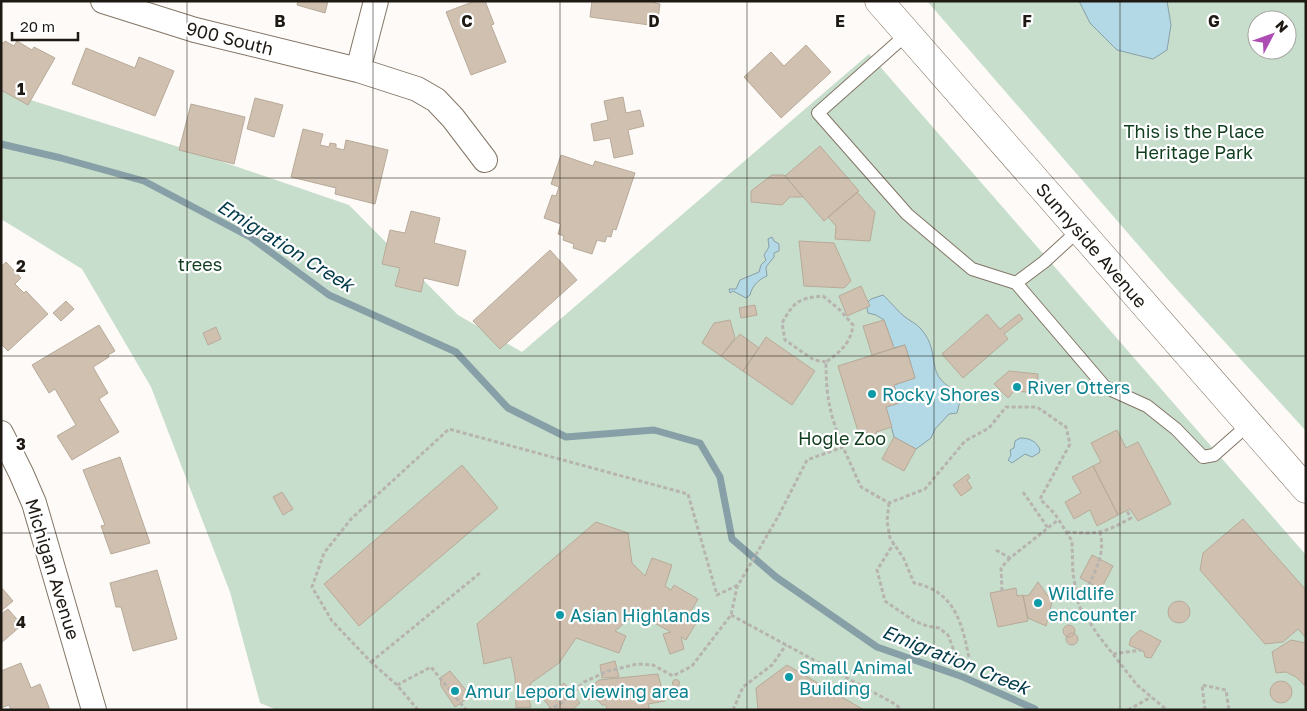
<svg xmlns="http://www.w3.org/2000/svg" width="1307" height="711" font-family="'Golos Text',sans-serif">
  <rect width="100%" height="100%" fill="#fdfaf7"/>
  <path fill="#c8decc" fill-rule="evenodd" d="M927 1H1306V431L1171 283ZM1257 20H1287V50H1257Z
    M869 54 1306 555V710H277L260 703 230 592 151 387 82 269 1 219V86L15 95 182 148 349 205 458 315 522 352Z"/>
  <path fill="#b4d9e6" stroke="#879fa7" d="M1079 1H1167L1171 25 1167 50 1153 59 1117 50 1090 23Z
    M772 237 774 241 779 244V251L774 253V257L766 267 767 276C759 279 752 286 750 295L746 298 733 291 730 293 729 289H736L740 280 759 272 761 265 766 260 764 255 769 247 768 239Z
    M883 295C891 302 897 311 905 317 910 321 917 324 921 329 944 355 920 377 962 393L957 413 949 414 935 429 931 438 916 449 894 437 886 407 899 403 894 385 915 378 905 345 894 348 884 320 876 315 868 313 866 304 871 299Z
    M1020 438C1029 438 1037 441 1040 450L1039 453 1032 457 1025 454 1012 463 1008 460 1011 455 1010 450 1014 448 1015 441Z"/>
  <g fill="none" stroke-linecap="round" stroke-linejoin="round">
    <path stroke="#879fa7" stroke-width="7" d="M1 144 61 158 144 181 250 237 329 295 456 352 508 408 566 437 654 430 700 443 720 477 732 539 776 577 877 647 963 677 1035 709"/>
  </g>
  <path fill="#cfc0b0" stroke="#b8aa99" d="M298 1H328L325 13 297 5Z
    M475 1H485L494 24 491 25 506 62 471 75 446 12Z
    M592 1H656L655 3 660 4 657 26 590 17Z
    M5 41 14 46 17 41 32 50 34 47 55 58 28 105 1 90V42L4 43Z
    M806 45 831 72 781 118 744 77 771 52 784 66Z
    M86 48 135 68 139 57 174 71 155 116 72 84Z
    M623 97 626 113 640 110 644 126 628 130 633 154 614 158 610 138 594 141 591 124 608 120 604 101Z
    M255 98 283 105 274 137 247 129Z
    M191 104 245 117 234 164 179 150Z
    M303 129 323 134 320 145 329 147 330 143 336 144V148L344 150 346 140 388 150 375 204 335 194 336 188 291 177Z
    M820 146 859 191 824 221 785 176Z
    M561 155 593 166 595 161 635 173 616 230 613 229 611 237 607 236 605 242 597 240 592 254 573 248 574 244 563 240 564 236 558 234 561 224 544 218 552 195 556 196 559 187 551 184Z
    M772 175H784L803 197H790L782 205 751 202V191Z
    M857 192 875 212 870 241 835 239 836 226 828 217Z
    M411 211 440 218 434 243 466 251 458 286 424 278 421 292 395 286 400 268 382 264 390 230 405 233Z
    M799 241 834 243 851 281 844 288 804 286Z
    M550 250 577 280 500 349 473 321Z
    M6 262 21 278 15 284 24 293 26 291 48 314 8 351 1 344V267Z
    M861 286 870 306 847 316 839 296Z
    M66 301 74 309 61 321 53 313Z
    M755 305 757 315 741 318 739 308Z
    M987 314 1000 329 1019 314 1023 319 1004 334 1008 339 963 378 942 354Z
    M730 320 735 338 721 356 702 343 714 323Z
    M884 320 894 348 872 355 863 326Z
    M99 325 115 351 108 355 109 357 93 367 108 393 99 399 119 432 72 460 57 436 76 425 55 389 49 393 32 365Z
    M216 327 221 339 208 345 203 333Z
    M740 334 759 348 743 371 721 356Z
    M766 337 815 371 792 405 743 371Z
    M905 345 915 378 894 385 899 403 886 407 892 427 876 432 879 439 862 444 838 366Z
    M1009 371 1038 374 1037 393 1014 391 1008 398 994 384Z
    M1117 430 1126 448 1138 442 1171 504 1138 521 1130 509 1118 515 1093 466 1101 462 1091 443Z
    M894 437 916 449 904 471 882 459Z
    M120 457 150 543 111 554 101 526 105 525 83 470Z
    M462 465 498 508 359 626 324 584Z
    M1093 466 1118 515 1097 526 1090 510 1074 519 1065 502 1081 493 1072 477Z
    M968 474 970 478 967 480 972 488 961 496 953 485Z
    M282 492 293 509 283 515 273 497Z
    M1243 519 1306 590V638L1298 629 1283 642 1265 644 1200 570 1203 553Z
    M596 522 628 533 632 563 645 576 652 558 672 565 665 586 671 590 674 585 698 599 690 613 699 618 686 640 681 637 684 649 670 654 663 634 671 632 636 613 615 631 626 636 619 653 576 638 559 663 531 683 528 695 531 707 516 708 515 677 511 657 484 664 477 624Z
    M1092 555 1113 566 1101 589 1080 578Z
    M157 570 177 639 133 651 121 607H116L110 583Z
    M1038 582 1052 602 1046 626 1028 618 1023 596 1029 595Z
    M1 587 13 601 1 611Z
    M1016 588 1017 596 1023 595 1028 621 998 627 990 593Z
    M1168 612a11 11 0 1 1 22 0a11 11 0 1 1-22 0Z
    M8 609 22 625 1 643V614Z
    M1063 631a6 6 0 1 1 12 0a6 6 0 1 1-12 0Z
    M1140 630 1161 641 1151 658 1145 657 1144 652 1129 645 1131 638Z
    M1066 639a6 6 0 1 1 12 0a6 6 0 1 1-12 0Z
    M1291 640 1306 643 1305 686 1296 677 1286 672 1276 673 1272 652Z
    M615 661 619 677 602 678 600 665Z
    M21 663 31 688 40 684 50 710H11L9 705 1 708V671Z
    M787 665 864 710H758L756 688Z
    M450 671 471 696 455 707 441 686 440 678Z
    M658 674 665 701 648 704 650 710H607L606 705H602L594 696 589 700 583 694 599 680Z
    M672.5 683a3.5 3.5 0 1 1 7 0a3.5 3.5 0 1 1-7 0Z
    M1270 692a11 11 0 1 1 22 0a11 11 0 1 1-22 0Z
    M564 683 580 703 572 710H552L544 700Z"/>
  <g fill="none" stroke-linecap="round" stroke-linejoin="round">
    <g stroke="#837566" stroke-width="14">
      <path id="lane" d="M907 34 818 113 907 214 972 269 1016 283 1044 262 1079 230
        M1016 283 1105 387 1147 406 1176 429 1203 457 1214 455 1248 425"/>
    </g>
    <g stroke="#837566" stroke-width="26">
      <path id="street" d="M103 1 195 30 358 70 417 89 436 100 453 118 485 160
        M358 70 376 1
        M1 433 21 473 34 503 94 710"/>
    </g>
    <g stroke="#837566" stroke-width="29">
      <path id="secondary" d="M879 1 1306 489"/>
    </g>
    <path stroke="#b7b4b0" stroke-width="3" stroke-dasharray="4 2.5" stroke-linecap="butt" d="M826 362 814 360 785 340 782 323C794 302 798 298 823 296L840 310 853 325C851 343 840 352 826 362 826 397 830 415 843 447
      M1023 492 1048 528
      M889 503 887 521 890 538 904 559 914 583C956 591 963 626 970 663L965 662 955 653 948 635 939 628 927 626 914 621 885 601 877 570 894 543
      M1066 532C1099 534 1102 534 1131 518L1127 511
      M996 550 1010 558 1058 520
      M1002 591 1001 568 1010 558
      M1079 602C1090 582 1107 556 1100 533
      M731 615 895 704 902 710
      M1113 654 1141 650
      M371 662 480 573
      M397 685 431 667 466 710
      M418 710 397 685 371 662 332 621 312 587 324 553 351 519 449 429 688 494 717 595 738 585
      M548 710 562 703 584 682 608 671 637 664 653 665 673 676 692 666 731 615 737 587 779 515 807 460 843 447 861 487 889 503 925 489 965 441 989 428 1006 407H1037L1066 427 1070 444 1040 499 1055 514 1072 541 1073 574 1079 606 1098 635 1137 685 1167 710
      M733 710 743 687 772 665 786 645
      M1128 710 1151 697
      M1205 710 1202 685 1226 690 1229 710"/>
    <use href="#lane" stroke="#fff" stroke-width="12"/>
    <use href="#street" stroke="#fff" stroke-width="24"/>
    <use href="#secondary" stroke="#fff" stroke-width="28"/>
  </g>
  <path fill="none" stroke="#1e1913" stroke-width="1" stroke-opacity="0.55" d="M187 1V710M373 1V710M560 1V710M747 1V710M934 1V710M1120 1V710M1 178H1306M1 356H1306M1 533H1306"/>
  <g fill="#0f9aa8" stroke="#fff" stroke-width="2">
    <circle cx="1017" cy="387" r="5"/>
    <circle cx="872" cy="394" r="5"/>
    <circle cx="1038" cy="603" r="5"/>
    <circle cx="560" cy="615" r="5"/>
    <circle cx="789" cy="677" r="5"/>
    <circle cx="455" cy="691" r="5"/>
  </g>
  <g text-anchor="middle" dominant-baseline="central" stroke-width="4.5" stroke-linejoin="round" paint-order="stroke">
    <g font-size="18" fill="#1e1913" stroke="#fff">
      <text transform="translate(230 38) rotate(14)">900 South</text>
      <text transform="translate(1092 245) rotate(49)">Sunnyside Avenue</text>
      <text transform="translate(53 569) rotate(73)">Michigan Avenue</text>
    </g>
    <g font-size="18" fill="#103d1e" stroke="#fff">
      <text x="1194" y="131">This is the Place<tspan x="1194" dy="21">Heritage Park</tspan></text>
      <text x="200" y="264">trees</text>
      <text x="842" y="438">Hogle Zoo</text>
    </g>
    <g font-size="18" fill="#0d838f" stroke="#fff" text-anchor="start">
      <text x="1027" y="387">River Otters</text>
      <text x="882" y="394">Rocky Shores</text>
      <text x="1048" y="593">Wildlife<tspan x="1048" dy="21">encounter</tspan></text>
      <text x="570" y="615">Asian Highlands</text>
      <text x="799" y="667">Small Animal<tspan x="799" dy="21">Building</tspan></text>
      <text x="465" y="691">Amur Lepord viewing area</text>
    </g>
    <g font-size="19" font-style="italic" fill="#033b4a" stroke="#fff">
      <text transform="translate(286 245) rotate(32)">Emigration Creek</text>
      <text transform="translate(956 659) rotate(22)">Emigration Creek</text>
    </g>
  </g>
  <g font-size="16" text-anchor="middle" font-weight="bold" fill="#1e1913" stroke="#fff" stroke-width="4.5" stroke-linejoin="round" paint-order="stroke">
    <text x="280" y="27">B</text>
    <text x="467" y="27">C</text>
    <text x="654" y="27">D</text>
    <text x="840" y="27">E</text>
    <text x="1027" y="27">F</text>
    <text x="1214" y="27">G</text>
    <text x="21" y="95">1</text>
    <text x="21" y="272">2</text>
    <text x="21" y="450">3</text>
    <text x="21" y="628">4</text>
  </g>
  <rect width="1307" height="711" fill="none" stroke="#1e1913" stroke-width="5"/>
  <g transform="translate(1272 35) rotate(49)"><circle r="24" fill="#ffffff" stroke="#a5a3a1"/>
  <path d="M0-4L9 19L0 12L-9 19Z" fill="#ad4cb3"/>
  <text y="-8" font-size="14" font-weight="bold" text-anchor="middle" fill="#1e1913">N</text>
  </g>
  <path d="M12 32v8h66v-8" fill="none" stroke="#1e1913" stroke-width="2.5"/>
  <text x="20" y="32" font-size="15" fill="#1e1913" stroke="#ffffff" stroke-width="4" paint-order="stroke">20 m</text>
</svg>
